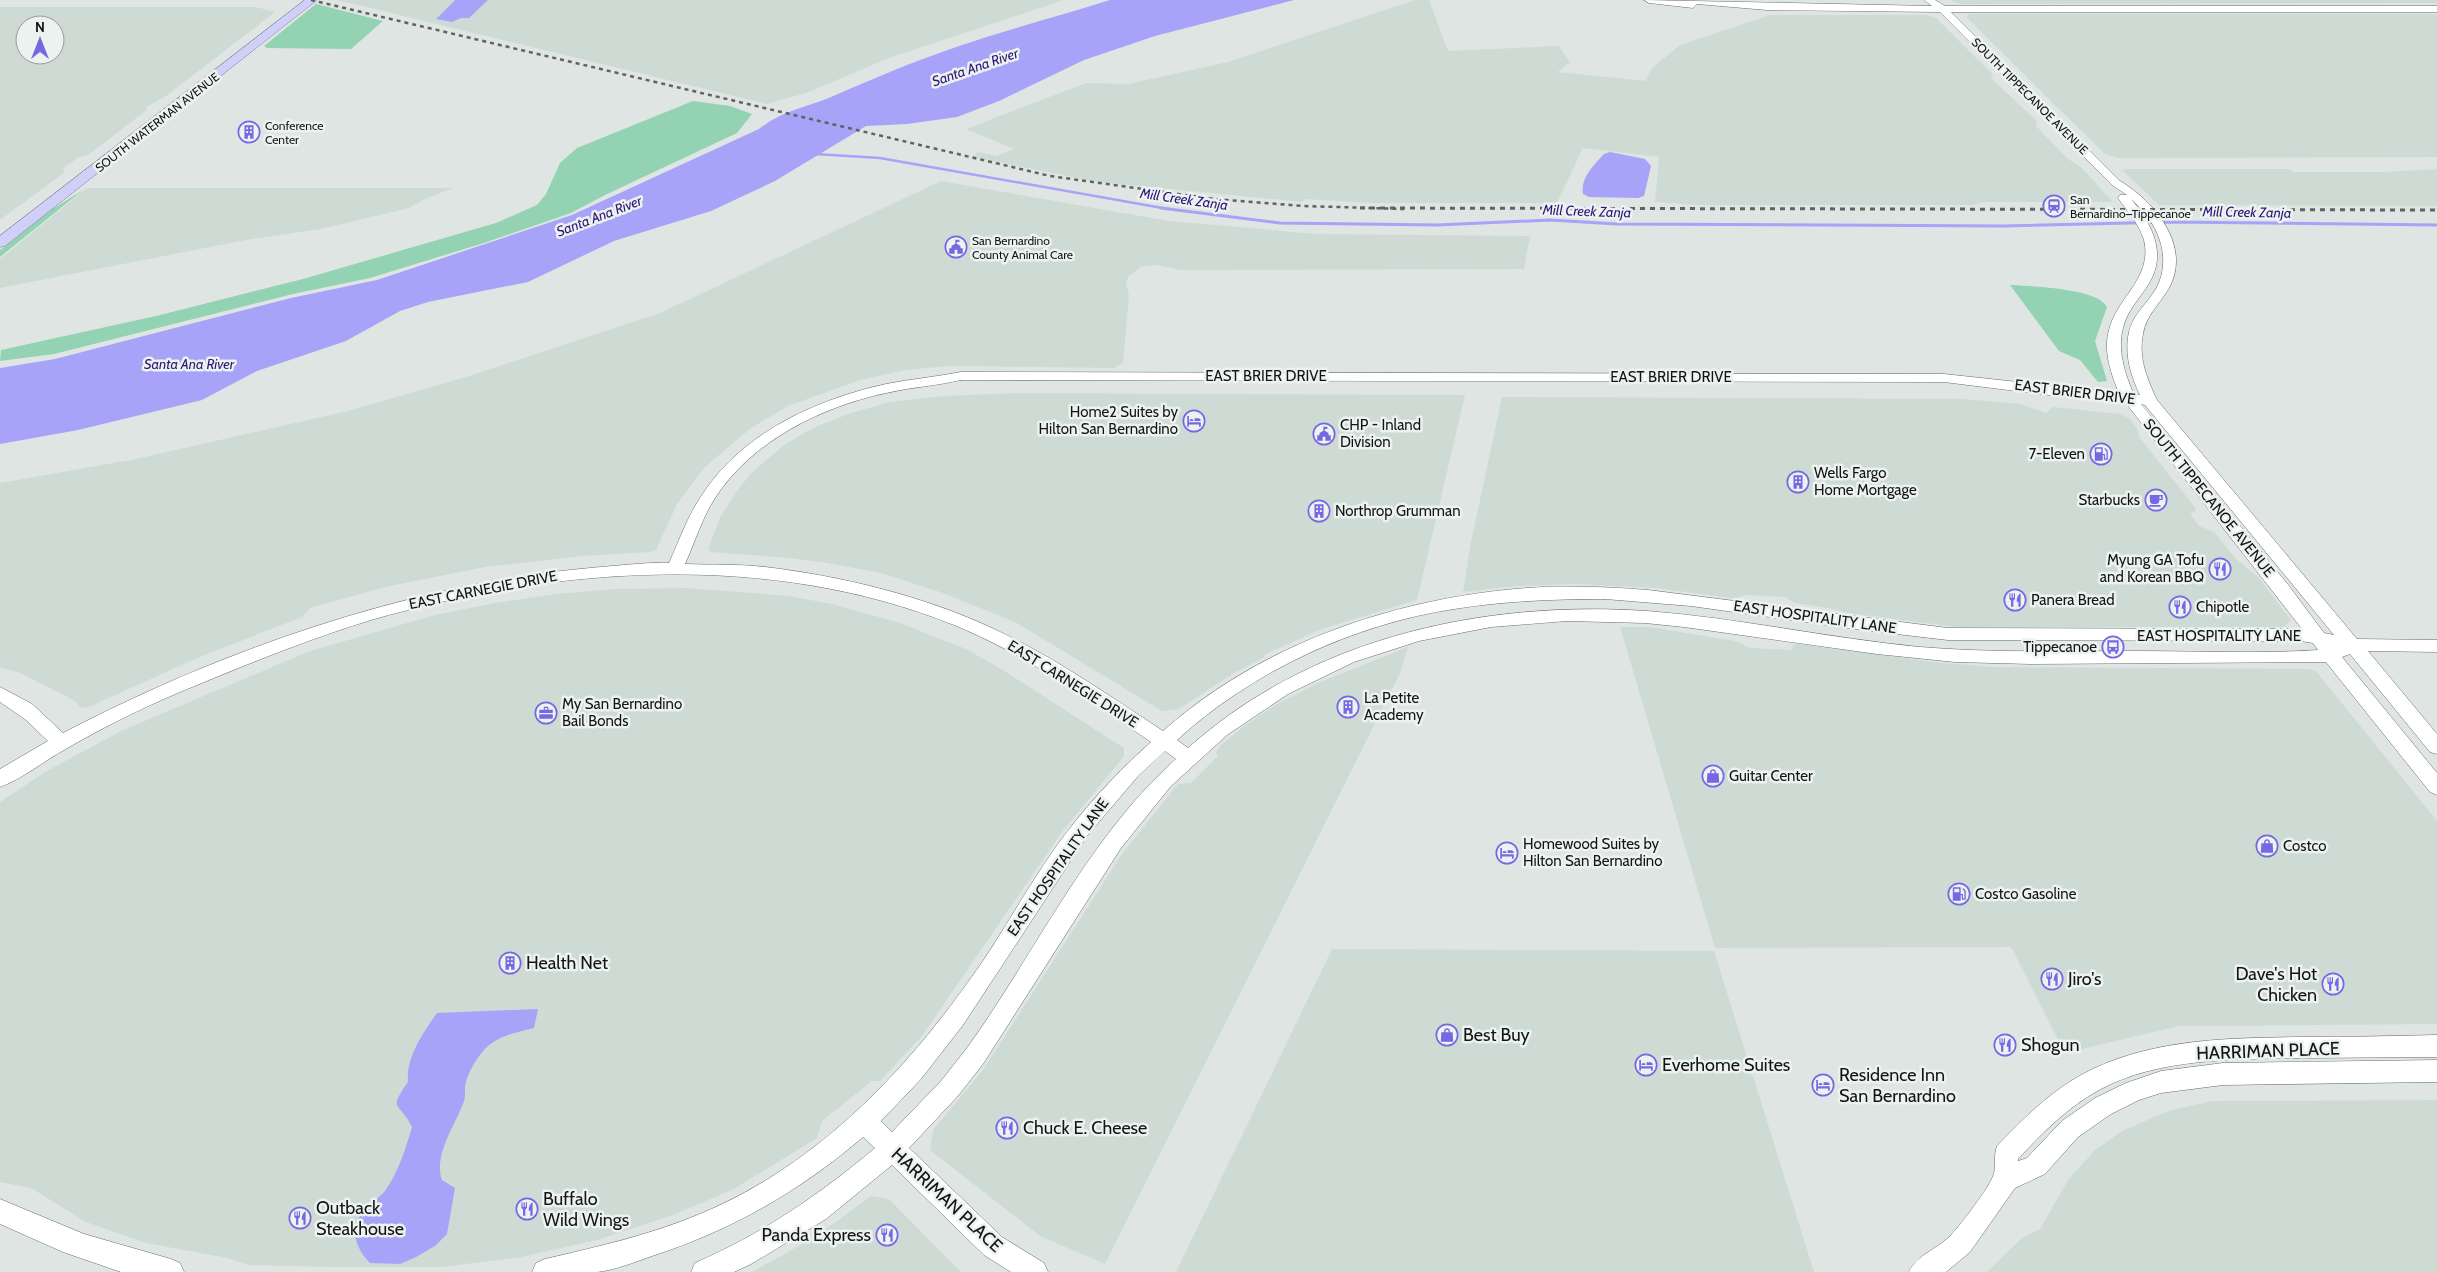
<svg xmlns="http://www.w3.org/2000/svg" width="2437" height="1272" font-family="Cabin,sans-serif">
  <rect width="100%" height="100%" fill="#dfe5e2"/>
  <path fill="#cedbd4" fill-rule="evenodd" d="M337 0H1064L889 58 806 93 767 104Z
    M1415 0H1429L1448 51 1559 46 1570 62 1558 72 1645 81 1652 68 1680 45 1770 15H1926L1936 18 1994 76 1991 78 2037 121 2036 126 2068 159 2081 167 2113 202H1984L1973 205H1697L1655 202 1659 157 1583 148 1557 203H1367L1305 199 1302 202 1098 182 973 157 978 152 997 156 1014 149 966 129 1086 83 1128 84 1228 62Z
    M1950 0H2437V3L1961 4Z
    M0 7H256L275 12 166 96 146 107 147 110 88 155 79 157 62 169 65 172 0 220ZM25 25H55V55H25Z
    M1970 14H2437V157L2118 158 2105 154 2056 106 1966 17Z
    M2125 169H2289L2293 172H2384L2437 169V206L2159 205 2123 171Z
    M941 181 1169 221 1316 234 1530 236 1524 269 1181 270 1155 265 1141 267 1128 277 1126 283 1129 296 1123 363 1114 368 948 366 906 370 860 380 788 406 751 428 705 467 677 504 656 550 651 552 582 556 485 567 385 587 310 608 302 617 195 659 89 707 81 708 75 701 18 672 0 668V483L136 459 348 411 469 376 660 313Z
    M87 188H453L427 198 409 208 321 229 246 240 0 288V259Z
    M1015 393 1465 395 1417 600 1319 630 1266 654 1263 658 1234 673 1179 709 1162 711 1015 622 940 592 881 573 827 563 789 558 711 552 708 549 720 518 737 491 752 472 784 445 813 428 848 414 889 402 945 396Z
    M1502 397 1963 399 2021 404 2046 413 2053 407 2120 414 2130 419 2137 428 2139 437 2195 507 2196 511 2190 514 2199 526 2214 532 2235 558 2259 578 2291 620 2284 627H1958L1846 613 1829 608 1795 603 1785 597 1744 595 1737 599 1657 588 1576 584 1517 586 1463 592 1470 547Z
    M685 588 789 596 832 604 897 622 966 649 1003 670 1124 748V756L1062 832 922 1036 880 1081H872L822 1121 817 1138 734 1189 673 1215 597 1240 521 1257 442 1267H332L249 1265 227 1258 146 1243 86 1222 31 1188 0 1182V802L45 772 121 731 310 651 435 615 495 603 557 594 614 589Z
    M1620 627H1649L1735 641 1751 648 1792 650 1793 645 1798 644 1933 662 1993 667 2309 669 2316 671 2437 821V1024L2179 1026 2065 1053 2011 947 1715 948Z
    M1408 647 1401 671 1105 1264 1040 1236 930 1150 933 1130 983 1070 1122 854 1178 784 1191 783 1218 756 1216 752 1221 745 1244 726 1277 704 1320 682Z
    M1332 949 1714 951 1814 1272H1176Z
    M2437 1100V1272H1987L2022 1238 2040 1229 2068 1180 2095 1150 2122 1131 2171 1110 2213 1101Z
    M871 1196 889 1199 961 1272H752L818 1235Z"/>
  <path fill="#93d3b3" d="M316 4 383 21 351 49 267 48 264 46Z
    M693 101 730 106 752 114 737 133 605 195 571 213 484 243 370 278 293 294 54 354 0 361 1 350 156 316 303 279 496 223 537 205 546 194 560 163 577 148Z
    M83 190 0 257V250L51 210Z
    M2010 285C2030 286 2098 288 2107 307L2095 341 2107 381 2098 382 2080 360 2059 351Z"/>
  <path fill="#a6a3f8" d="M455 0H488L469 18H461L452 22 436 19Z
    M1110 0H1294L1155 36 1084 60 999 101 957 117 907 124 866 126 775 181 711 211 614 241 528 282 428 302 400 311 346 341 257 371 202 400 78 430 0 444V368L55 359 291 298 377 280 572 215 759 129C781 111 805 108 831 97 856 86 882 75 907 65 973 39 1042 21 1110 0Z
    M1610 152 1645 159 1651 166 1644 196 1638 198 1589 197 1583 194C1580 178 1594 165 1604 154Z
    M538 1009 534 1028C518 1032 501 1035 488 1046 479 1054 469 1070 466 1082 464 1088 466 1095 464 1101 456 1124 433 1155 442 1180L455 1188 447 1234 435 1246 416 1257 400 1264 370 1263C355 1248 348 1227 365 1209 371 1202 379 1198 385 1191 398 1173 406 1148 412 1127 400 1101 387 1112 408 1082 406 1057 423 1033 437 1013Z"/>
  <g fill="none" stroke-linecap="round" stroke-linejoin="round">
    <path stroke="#a6a3f8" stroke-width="2.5" d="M815 154 880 158 1168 209"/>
    <path stroke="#a6a3f8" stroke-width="3" d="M1161 208 1280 223 1437 225 1550 220 1617 224 2004 226 2174 222 2437 225"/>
    <g stroke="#676c69" stroke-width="1">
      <path id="secondary" d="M1644 0 1932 6 1924 0H1935L1945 6H2437V12H1951L2120 181C2154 201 2192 246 2169 288 2160 304 2146 315 2143 334 2138 357 2147 379 2157 400L2357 639 2437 640V652L2368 651 2437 734V754L2430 752 2350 654 2342 657 2437 773V795L2430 792 2326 662 2031 664 1955 662 1877 654 1684 627 1645 623 1567 621 1491 627 1419 641 1354 662 1288 694 1227 735 1171 786 1121 848 983 1064 957 1097 909 1148 1002 1237 1044 1263 1048 1272H1011L984 1255 892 1165 826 1219 751 1264 734 1272H691L695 1263C762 1234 819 1195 875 1148L863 1137C800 1191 732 1230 652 1256 635 1262 615 1270 597 1272 576 1272 553 1272 532 1272L536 1263 545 1259C597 1247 650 1235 700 1214 822 1163 912 1065 985 958 1014 914 1041 864 1074 823 1097 794 1123 767 1151 742 1088 699 1025 654 954 625 770 551 558 566 371 620 312 638 255 661 197 685 152 703 107 725 64 750 44 761 22 779 0 787V769L48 741 26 720 0 702V687L32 704 63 733C207 658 362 602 522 576 556 571 589 568 624 565 639 564 654 562 669 563 679 541 687 518 700 498 740 434 814 400 886 384 911 379 936 377 961 372L1944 374 2119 393C2111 374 2103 351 2109 330 2117 297 2153 278 2144 240 2139 224 2128 212 2118 198L2120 195H2127L2112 185 1940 12 1767 10 1697 4 1693 8 1649 3ZM2131 199C2156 220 2173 255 2157 287 2148 303 2133 314 2129 332 2124 354 2131 376 2140 395H2134C2125 374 2117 350 2123 328 2127 311 2139 299 2148 285 2168 254 2152 224 2131 199ZM961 380 1944 382 2073 398 2125 402 2302 629 1948 628 1648 590C1608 587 1567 585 1527 588 1396 598 1262 643 1163 731 1108 695 1054 657 994 629 924 596 841 576 765 567 739 564 711 565 685 564 695 542 702 518 715 498 752 441 821 407 886 393 911 387 936 386 961 380ZM2141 404 2145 405 2334 635 2324 633 2289 586ZM1605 599 1691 606 1862 630 1948 640 2301 641 2313 643 2318 650C2258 654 2196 651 2136 651 2064 651 1992 653 1920 647 1828 638 1738 618 1647 611 1485 600 1312 637 1188 748L1177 740C1251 672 1354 624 1454 609 1504 601 1554 599 1605 599ZM1165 751 1176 759C1088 837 1035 954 967 1048L941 1081 892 1132 881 1121 921 1079 963 1025 1087 836 1138 776Z
        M2437 1035V1057C2391 1057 2346 1058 2300 1058 2236 1059 2157 1058 2099 1090 2068 1107 2042 1133 2018 1159V1161L2027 1158 2062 1121 2095 1098 2126 1083 2161 1071 2223 1063 2437 1060V1082L2223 1085 2161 1093 2139 1100 2111 1114 2078 1137 2045 1174 2015 1188 1970 1252 1946 1272H1909C1916 1255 1940 1248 1952 1234 1961 1224 1989 1188 1993 1176 1997 1167 1993 1156 1997 1146 2023 1119 2049 1093 2081 1075 2149 1038 2230 1038 2304 1037 2348 1037 2393 1036 2437 1035Z
        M0 1199 84 1234 171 1259 180 1263 184 1272H121L63 1252 0 1224Z"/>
    </g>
    <g stroke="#7979a4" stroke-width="1">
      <path id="primary" d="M305 0H317L5 246 0 247V236Z"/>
    </g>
    <use href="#secondary" fill="#fff" fill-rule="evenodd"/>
    <use href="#primary" fill="#d0cff7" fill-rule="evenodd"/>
    <path stroke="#606362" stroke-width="2.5" stroke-dasharray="4 4" stroke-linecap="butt" d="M311 0 1050 176 1214 199 1303 206 1404 209"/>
    <path stroke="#606362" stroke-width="3" stroke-dasharray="5 5" stroke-linecap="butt" d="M1360 208 2437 210"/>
  </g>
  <defs>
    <g id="building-ring" transform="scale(1.125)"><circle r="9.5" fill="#ecf2ef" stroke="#7668e3" stroke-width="1.5"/><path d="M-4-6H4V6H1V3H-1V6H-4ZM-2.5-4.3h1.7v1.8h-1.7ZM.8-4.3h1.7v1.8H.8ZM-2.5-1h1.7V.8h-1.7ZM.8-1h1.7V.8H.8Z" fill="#7668e3"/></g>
    <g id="station-ring" transform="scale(1.125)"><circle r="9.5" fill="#ecf2ef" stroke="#7668e3" stroke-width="1.5"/><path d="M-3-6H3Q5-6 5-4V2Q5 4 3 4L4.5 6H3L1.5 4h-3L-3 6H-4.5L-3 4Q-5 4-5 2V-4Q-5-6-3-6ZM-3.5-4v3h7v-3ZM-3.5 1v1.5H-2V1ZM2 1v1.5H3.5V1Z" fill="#7668e3"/></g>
    <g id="civic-ring" transform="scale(1.125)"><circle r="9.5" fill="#ecf2ef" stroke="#7668e3" stroke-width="1.5"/><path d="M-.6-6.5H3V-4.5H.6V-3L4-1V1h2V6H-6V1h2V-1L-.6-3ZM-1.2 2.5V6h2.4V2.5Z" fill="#7668e3"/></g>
    <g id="hotel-ring" transform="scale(1.125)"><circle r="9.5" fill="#ecf2ef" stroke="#7668e3" stroke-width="1.5"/><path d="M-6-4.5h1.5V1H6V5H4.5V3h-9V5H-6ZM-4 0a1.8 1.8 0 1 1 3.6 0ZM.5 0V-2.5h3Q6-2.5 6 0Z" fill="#7668e3"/></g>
    <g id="fuel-ring" transform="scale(1.125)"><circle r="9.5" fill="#ecf2ef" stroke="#7668e3" stroke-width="1.5"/><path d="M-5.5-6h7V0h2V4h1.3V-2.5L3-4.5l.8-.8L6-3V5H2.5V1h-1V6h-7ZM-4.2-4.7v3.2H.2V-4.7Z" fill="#7668e3"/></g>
    <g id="cafe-ring" transform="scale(1.125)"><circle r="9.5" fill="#ecf2ef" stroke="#7668e3" stroke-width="1.5"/><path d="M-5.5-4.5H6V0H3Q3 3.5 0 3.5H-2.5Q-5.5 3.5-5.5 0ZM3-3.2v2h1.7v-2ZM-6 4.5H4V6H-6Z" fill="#7668e3"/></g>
    <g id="restaurant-ring" transform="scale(1.125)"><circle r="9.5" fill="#ecf2ef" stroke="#7668e3" stroke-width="1.5"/><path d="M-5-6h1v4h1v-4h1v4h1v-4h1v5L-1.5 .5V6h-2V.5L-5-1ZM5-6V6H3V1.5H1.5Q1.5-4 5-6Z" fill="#7668e3"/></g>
    <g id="bus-ring" transform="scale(1.125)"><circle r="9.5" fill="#ecf2ef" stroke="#7668e3" stroke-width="1.5"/><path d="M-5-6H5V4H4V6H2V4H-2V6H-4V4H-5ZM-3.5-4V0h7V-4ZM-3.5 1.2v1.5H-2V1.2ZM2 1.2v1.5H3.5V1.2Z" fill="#7668e3"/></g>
    <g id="office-ring" transform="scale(1.125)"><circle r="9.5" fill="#ecf2ef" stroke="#7668e3" stroke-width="1.5"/><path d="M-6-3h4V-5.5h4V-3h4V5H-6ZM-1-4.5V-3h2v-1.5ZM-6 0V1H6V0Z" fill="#7668e3"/></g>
    <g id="shop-ring" transform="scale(1.125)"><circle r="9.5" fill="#ecf2ef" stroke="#7668e3" stroke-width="1.5"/><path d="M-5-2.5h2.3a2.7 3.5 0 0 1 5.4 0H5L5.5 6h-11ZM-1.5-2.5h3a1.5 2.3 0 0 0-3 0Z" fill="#7668e3"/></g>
  </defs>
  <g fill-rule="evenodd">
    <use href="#building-ring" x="249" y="132"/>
    <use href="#station-ring" x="2054" y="206"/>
    <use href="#civic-ring" x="956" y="247"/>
    <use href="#hotel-ring" x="1194" y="421"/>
    <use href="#civic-ring" x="1324" y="434"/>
    <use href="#fuel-ring" x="2101" y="454"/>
    <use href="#building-ring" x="1798" y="482"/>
    <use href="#cafe-ring" x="2156" y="500"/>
    <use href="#building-ring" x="1319" y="511"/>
    <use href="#restaurant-ring" x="2220" y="569"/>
    <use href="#restaurant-ring" x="2015" y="600"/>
    <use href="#restaurant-ring" x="2180" y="607"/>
    <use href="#bus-ring" x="2113" y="647"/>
    <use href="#building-ring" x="1348" y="707"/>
    <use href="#office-ring" x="546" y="713"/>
    <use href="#shop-ring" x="1713" y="776"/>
    <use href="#shop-ring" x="2267" y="846"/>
    <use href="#hotel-ring" x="1507" y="853"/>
    <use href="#fuel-ring" x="1959" y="894"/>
    <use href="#building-ring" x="510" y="963"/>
    <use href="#restaurant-ring" x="2052" y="979"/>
    <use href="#restaurant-ring" x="2333" y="984"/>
    <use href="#shop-ring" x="1447" y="1035"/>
    <use href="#restaurant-ring" x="2005" y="1045"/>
    <use href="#hotel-ring" x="1646" y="1065"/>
    <use href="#hotel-ring" x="1823" y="1085"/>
    <use href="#restaurant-ring" x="1007" y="1128"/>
    <use href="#restaurant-ring" x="527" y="1209"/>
    <use href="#restaurant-ring" x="300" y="1218"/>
    <use href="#restaurant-ring" x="887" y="1235"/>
  </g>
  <g text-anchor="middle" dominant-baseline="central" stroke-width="5" stroke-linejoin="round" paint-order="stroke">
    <g font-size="12" fill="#131514" stroke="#ecf2ef">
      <text transform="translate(2030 96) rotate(45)">SOUTH TIPPECANOE AVENUE</text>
      <text transform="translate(157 122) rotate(-38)">SOUTH WATERMAN AVENUE</text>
    </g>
    <g font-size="12" fill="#131514" stroke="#ecf2ef" text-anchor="start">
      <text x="265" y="125">Conference<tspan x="265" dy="14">Center</tspan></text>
      <text x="2070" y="199">San<tspan x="2070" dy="14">Bernardino–Tippecanoe</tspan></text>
      <text x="972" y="240">San Bernardino<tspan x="972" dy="14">County Animal Care</tspan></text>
    </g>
    <g font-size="14" font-style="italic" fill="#2e1577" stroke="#ecf2ef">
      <text transform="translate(975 67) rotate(-19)">Santa Ana River</text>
      <text transform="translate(1184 199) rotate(8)">Mill Creek Zanja</text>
      <text transform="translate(1587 211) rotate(2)">Mill Creek Zanja</text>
      <text transform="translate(2247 212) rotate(1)">Mill Creek Zanja</text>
      <text transform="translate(599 216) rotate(-21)">Santa Ana River</text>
      <text x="189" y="364">Santa Ana River</text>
    </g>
    <g font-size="15" fill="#131514" stroke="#ecf2ef">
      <text x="1266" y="376">EAST BRIER DRIVE</text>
      <text x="1671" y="377">EAST BRIER DRIVE</text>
      <text transform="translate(2075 392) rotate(7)">EAST BRIER DRIVE</text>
      <text transform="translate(2209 498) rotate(51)">SOUTH TIPPECANOE AVENUE</text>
      <text transform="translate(483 590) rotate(-11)">EAST CARNEGIE DRIVE</text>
      <text transform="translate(1815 617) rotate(8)">EAST HOSPITALITY LANE</text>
      <text x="2219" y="636">EAST HOSPITALITY LANE</text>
      <text transform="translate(1073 684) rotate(32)">EAST CARNEGIE DRIVE</text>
      <text transform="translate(1058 867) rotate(-55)">EAST HOSPITALITY LANE</text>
    </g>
    <g font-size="15" fill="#131514" stroke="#ecf2ef" text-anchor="start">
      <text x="1178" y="412" text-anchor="end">Home2 Suites by<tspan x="1178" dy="17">Hilton San Bernardino</tspan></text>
      <text x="1340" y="425">CHP - Inland<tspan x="1340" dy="17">Division</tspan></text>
      <text x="2085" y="454" text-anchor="end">7-Eleven</text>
      <text x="1814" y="473">Wells Fargo<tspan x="1814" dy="17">Home Mortgage</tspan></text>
      <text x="2140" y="500" text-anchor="end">Starbucks</text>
      <text x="1335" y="511">Northrop Grumman</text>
      <text x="2204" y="560" text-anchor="end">Myung GA Tofu<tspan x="2204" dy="17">and Korean BBQ</tspan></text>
      <text x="2031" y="600">Panera Bread</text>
      <text x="2196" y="607">Chipotle</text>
      <text x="2097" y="647" text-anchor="end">Tippecanoe</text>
      <text x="1364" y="698">La Petite<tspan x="1364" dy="17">Academy</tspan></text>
      <text x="562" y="704">My San Bernardino<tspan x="562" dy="17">Bail Bonds</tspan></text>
      <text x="1729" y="776">Guitar Center</text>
      <text x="1523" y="844">Homewood Suites by<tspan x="1523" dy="17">Hilton San Bernardino</tspan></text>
      <text x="2283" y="846">Costco</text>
      <text x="1975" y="894">Costco Gasoline</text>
    </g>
    <g font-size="18" fill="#131514" stroke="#ecf2ef" text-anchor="start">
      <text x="526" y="963">Health Net</text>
      <text x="2317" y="974" text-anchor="end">Dave's Hot<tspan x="2317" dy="21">Chicken</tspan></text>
      <text x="2068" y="979">Jiro's</text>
      <text x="1463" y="1035">Best Buy</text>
      <text x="2021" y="1045">Shogun</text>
      <text x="1662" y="1065">Everhome Suites</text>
      <text x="1839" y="1075">Residence Inn<tspan x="1839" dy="21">San Bernardino</tspan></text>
      <text x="1023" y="1128">Chuck E. Cheese</text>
      <text x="543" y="1199">Buffalo<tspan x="543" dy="21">Wild Wings</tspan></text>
      <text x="316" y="1208">Outback<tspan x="316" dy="21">Steakhouse</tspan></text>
      <text x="871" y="1235" text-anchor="end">Panda Express</text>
    </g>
    <g font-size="18" fill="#131514" stroke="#ecf2ef">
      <text transform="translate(2268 1051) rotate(-2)">HARRIMAN PLACE</text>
      <text transform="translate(947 1200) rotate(43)">HARRIMAN PLACE</text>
    </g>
  </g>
  <g transform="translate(40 40)"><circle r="24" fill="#ecf2ef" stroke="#959a97"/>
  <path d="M0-4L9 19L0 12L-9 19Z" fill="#7668e3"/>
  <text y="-8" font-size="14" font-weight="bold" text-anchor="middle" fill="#131514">N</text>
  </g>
</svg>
